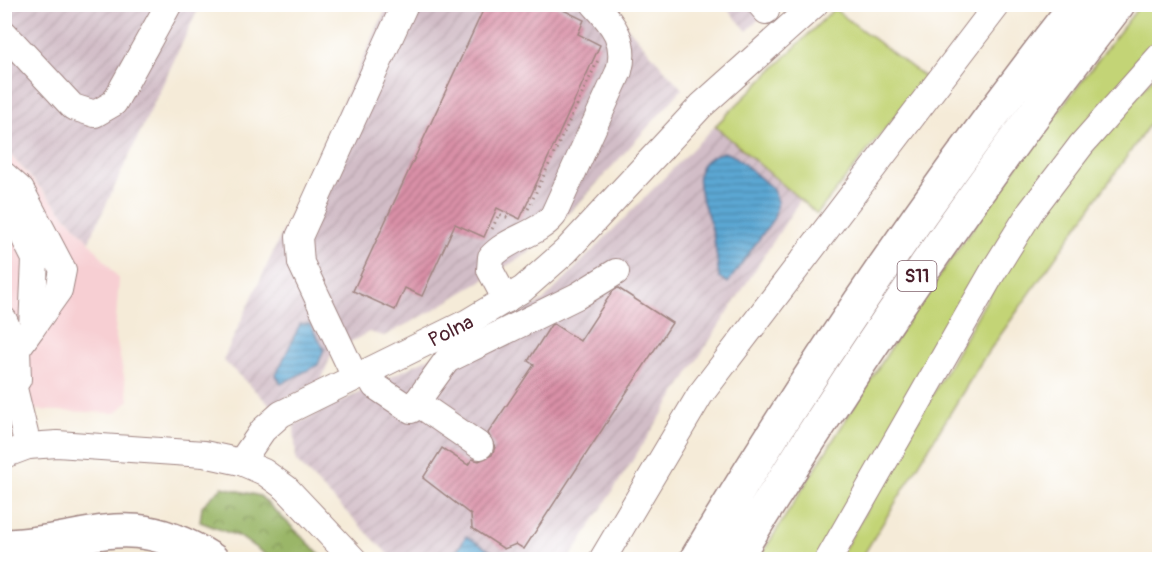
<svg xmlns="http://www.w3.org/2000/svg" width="1164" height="564" font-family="Pangolin,sans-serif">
  <defs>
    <pattern id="industrial-furrows" width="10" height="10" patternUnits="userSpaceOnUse" patternTransform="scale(1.5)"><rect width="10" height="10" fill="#d2bdc7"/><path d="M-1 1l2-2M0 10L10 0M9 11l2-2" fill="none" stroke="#b6a2ab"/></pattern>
    <pattern id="forest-crowns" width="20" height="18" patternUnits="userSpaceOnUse" patternTransform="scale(1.5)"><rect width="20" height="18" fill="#9ab667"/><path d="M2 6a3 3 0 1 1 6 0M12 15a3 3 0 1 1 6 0" fill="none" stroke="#809355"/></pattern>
    <pattern id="water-rules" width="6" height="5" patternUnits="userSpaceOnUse" patternTransform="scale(1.5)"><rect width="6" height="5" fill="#5ba7d3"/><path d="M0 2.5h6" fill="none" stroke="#4d87ab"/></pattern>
    <pattern id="building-hatch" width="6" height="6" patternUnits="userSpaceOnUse" patternTransform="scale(1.5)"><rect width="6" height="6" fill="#d990a7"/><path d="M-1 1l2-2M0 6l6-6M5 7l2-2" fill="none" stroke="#b27588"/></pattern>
  </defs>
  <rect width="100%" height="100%" fill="#fff"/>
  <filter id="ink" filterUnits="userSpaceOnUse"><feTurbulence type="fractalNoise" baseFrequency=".0167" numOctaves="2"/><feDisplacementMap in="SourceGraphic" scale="12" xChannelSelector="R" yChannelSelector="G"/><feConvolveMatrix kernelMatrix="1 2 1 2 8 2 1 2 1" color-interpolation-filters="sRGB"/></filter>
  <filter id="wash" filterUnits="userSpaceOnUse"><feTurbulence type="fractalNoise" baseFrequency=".008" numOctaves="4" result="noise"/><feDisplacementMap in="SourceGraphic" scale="24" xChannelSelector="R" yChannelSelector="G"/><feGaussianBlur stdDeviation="1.35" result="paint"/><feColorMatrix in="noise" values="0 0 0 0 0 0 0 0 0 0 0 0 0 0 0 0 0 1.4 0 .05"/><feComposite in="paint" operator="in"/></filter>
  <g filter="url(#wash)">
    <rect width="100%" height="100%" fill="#f5ebd8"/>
    <path fill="#f7cfd3" d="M4 149 89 241 119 279 115 333 129 400 116 413 5 409Z"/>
    <path fill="url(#industrial-furrows)" d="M5 5H200L89 241 5 149Z
      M388 5H608L682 89 582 200 528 253 430 312 384 336 369 332 341 347 332 353 321 381 271 406 223 360Z
      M724 5H773L747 31Z
      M715 126 800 200 569 559H393L296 461 294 425 543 301Z"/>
    <path fill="#c3d476" stroke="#867a50" stroke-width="1.5" d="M1140 5H1159V42L1100 108 816 559 758 560 914 311 1020 162Z
      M834 9 926 78 817 214 715 126Z
      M1159 70V111L982 361 861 559 838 560 1010 259 1049 202Z"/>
    <path fill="url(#forest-crowns)" stroke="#726a49" stroke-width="1.5" d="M222 487 260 496 325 559H272L240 537 200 522 202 506Z"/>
    <path fill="url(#water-rules)" stroke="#52637f" stroke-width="1.5" d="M724 152 736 157 772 188 778 201 774 218 728 283 719 277C717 261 716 246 712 230 706 203 679 163 724 152Z
      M300 324H310L324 349 318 365 281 384 276 375Z
      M466 536 504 559H452Z"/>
    <g id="blocks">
      <path fill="url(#building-hatch)" d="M486 4H551L584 20 578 34 600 45 520 219 497 208 484 237 455 224 422 296 405 288 395 310 353 291Z
        M618 288 672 323 524 549 516 544 504 549 472 528 471 515 423 478 442 448 468 465 472 459 479 461 492 455 495 447 488 433 534 365 528 361 551 325 554 324 580 341 612 292Z"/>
    </g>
  </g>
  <g filter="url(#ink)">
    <use href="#blocks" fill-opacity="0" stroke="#a08582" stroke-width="1.5"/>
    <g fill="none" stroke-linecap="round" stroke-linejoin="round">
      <g stroke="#a08582" stroke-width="28">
        <g id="minor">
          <path d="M760 4 766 11"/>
          <path d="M4 33 73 107 95 114 114 103 169 4"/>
          <path d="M4 175 21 190 63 270 59 290 32 328"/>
          <path d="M4 197 35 259 32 328 17 349"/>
          <path d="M506 300 490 270 491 257C508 238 537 235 553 216L619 71C627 42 614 25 594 4"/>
          <path d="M4 320 17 349 18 379 13 384 4 385"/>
          <path d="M367 372 375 386 411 410 447 360 577 296 616 272"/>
          <path d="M355 377 301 263 299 237 405 4"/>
          <path d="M13 384 28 446"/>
          <path d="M416 402 480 446"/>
          <path d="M4 455 28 446 57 444 204 454 241 462 264 472 286 488 354 560"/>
          <path id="s1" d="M241 462 263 430 281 414 468 322 523 289 566 251 701 106 815 4"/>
          <path d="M602 560 700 395 998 4"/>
          <path d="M828 560 991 275 1031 211 1082 144 1160 56"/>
        </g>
      </g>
      <g stroke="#a08582" stroke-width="36">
        <path id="highway" d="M4 546C92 544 124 505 212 560
          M696 560C811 367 938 181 1077 4
          M734 560C852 367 979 182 1118 4"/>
      </g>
      <path stroke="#a08582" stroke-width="3" stroke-dasharray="1.5 4.5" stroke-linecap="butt" d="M528 209 599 58
        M492 229 499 214 511 219"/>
      <use href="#minor" stroke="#fff" stroke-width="26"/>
      <use href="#highway" stroke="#fff" stroke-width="33"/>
    </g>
  </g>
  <g text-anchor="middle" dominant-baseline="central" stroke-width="4.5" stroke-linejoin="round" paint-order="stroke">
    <rect fill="#fff" stroke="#80626b" stroke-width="1.5" x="897.5" y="261" width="39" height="30" rx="4.5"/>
    <g font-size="18" font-weight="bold" fill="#4a1f2b">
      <text x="917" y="276">S11</text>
    </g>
    <g font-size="20" fill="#4a1f2b" stroke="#fff">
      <text stroke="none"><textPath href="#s1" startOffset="252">Polna</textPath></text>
    </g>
  </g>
  <rect width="1164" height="564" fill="none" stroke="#fff" stroke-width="24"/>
</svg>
